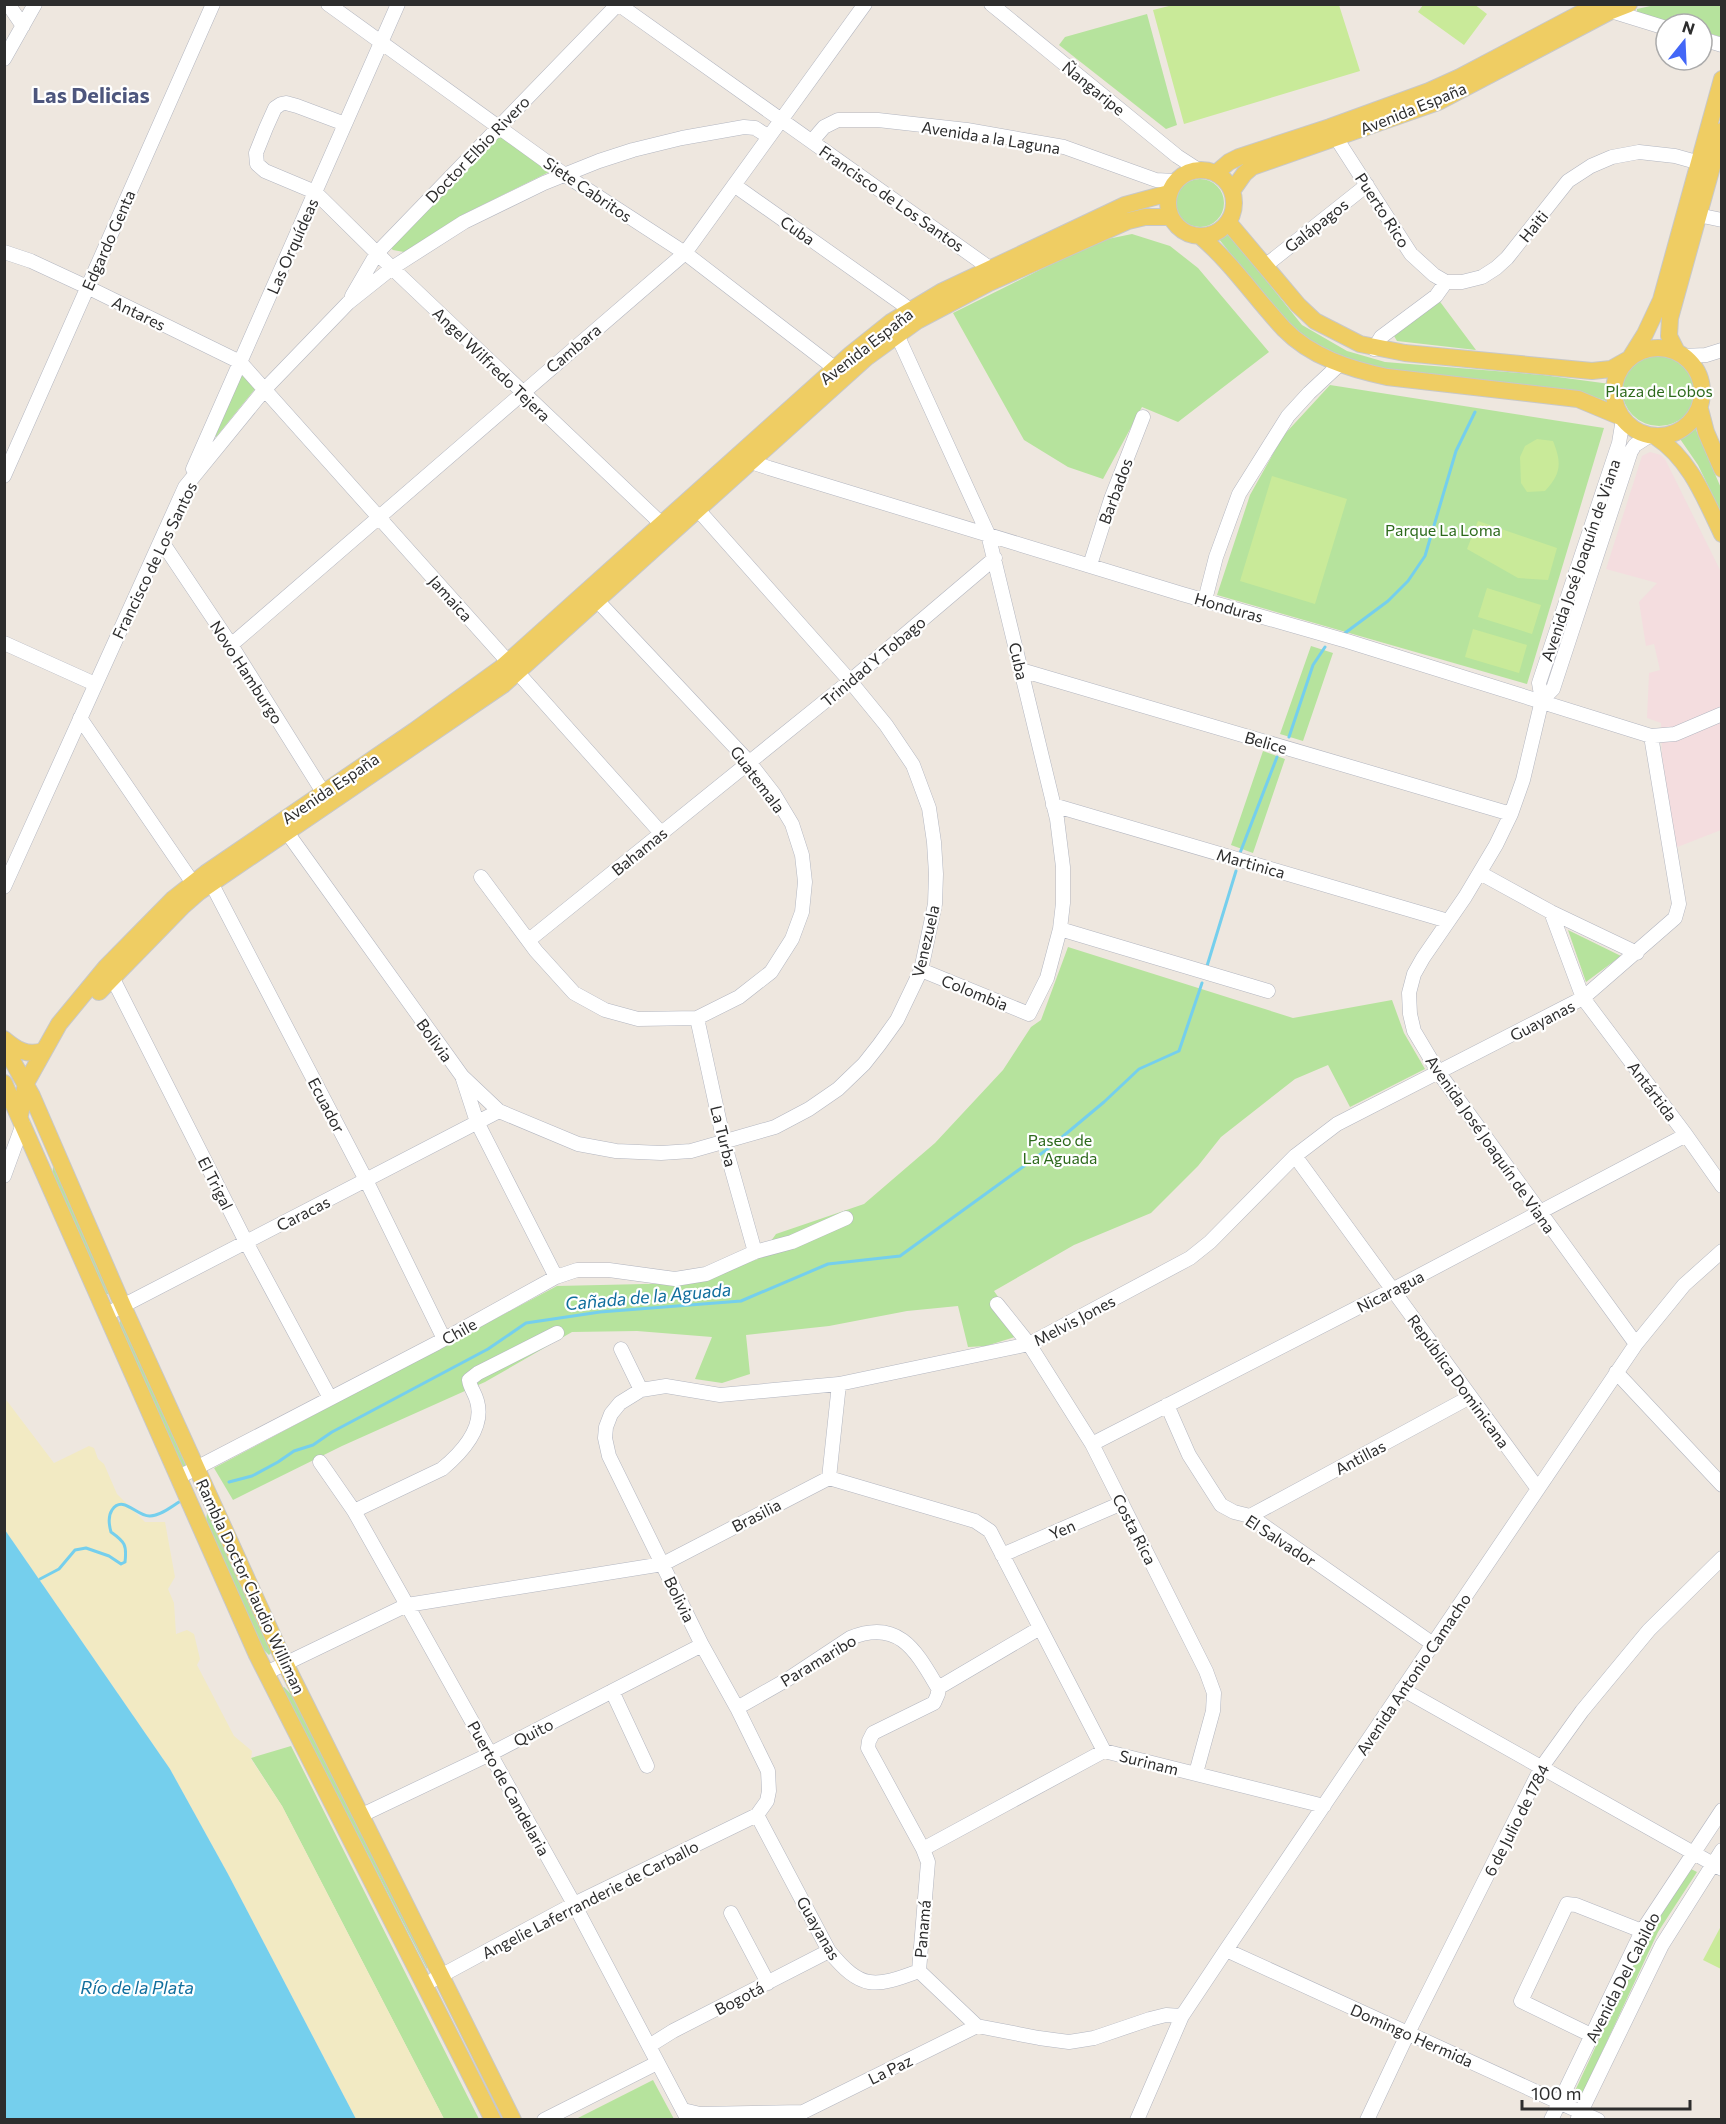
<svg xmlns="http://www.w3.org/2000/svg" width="1726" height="2124" font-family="Commissioner,sans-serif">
  <rect width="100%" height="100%" fill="#eee7df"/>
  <path fill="#f4dddf" d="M1650 452 1661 455 1665 459 1722 574 1721 830 1675 848 1662 757 1661 723 1647 718 1649 673 1660 670 1654 644 1646 646 1639 602 1657 583 1606 569 1642 456Z"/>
  <path fill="#b6e39d" d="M1655 5H1721V37L1702 31V24H1676L1637 13V9Z
    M1147 14 1177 125 1166 129 1059 45 1065 37Z
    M498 138H505L549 169V172L462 215 404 252 393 250 389 247Z
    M1176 203a24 24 0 1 1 48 0a24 24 0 1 1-48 0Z
    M1227 232 1302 325 1347 351 1385 362 1543 375 1610 384 1608 394 1611 404 1604 400 1577 392 1381 370 1345 360 1298 334 1272 305 1218 238Z
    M1132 234 1170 246 1198 268 1269 352 1178 422 1142 407 1103 479 1068 467 1024 440 953 313 1098 241Z
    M1438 299 1476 350 1397 341 1394 336Z
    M1622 389a37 37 0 1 1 74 0a37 37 0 1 1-74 0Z
    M241 375H244L255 389 216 437 214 435Z
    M1330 385 1604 428 1527 684 1217 595 1250 495 1283 436Z
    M1694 425 1721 488V512L1698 465 1678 436Z
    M1311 646 1333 653 1303 741 1280 734Z
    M1263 751 1285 759 1253 853 1231 845Z
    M1568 930 1621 956 1586 982Z
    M1068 947 1293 1018 1392 1000 1404 1033 1425 1069 1350 1107 1328 1065 1295 1079 1221 1137 1198 1166 1151 1213 1074 1245 994 1291 1024 1334 986 1346 968 1347 958 1306 907 1311 829 1326 746 1335 750 1374 722 1383 695 1379 712 1337 637 1331 572 1332 485 1382 342 1446 233 1500 214 1468 557 1286 688 1283 758 1259 776 1234 864 1204 935 1143 1003 1070 1031 1027 1041 1020Z
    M53 1167H54L109 1294H106L52 1177Z
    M120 1321H123L186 1466H183L178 1460 119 1324Z
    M207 1513 209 1514 269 1646 271 1653 269 1655 262 1648 206 1522Z
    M284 1687 291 1694 427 1966V1969L282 1688Z
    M291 1746 479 2119H444L282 1806 251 1758Z
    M1691 1869 1697 1872 1658 1932 1581 2097 1574 2093 1652 1926Z
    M653 2080 674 2119H576Z"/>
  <path fill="#f2eac3" d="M4 1397 54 1463 89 1446 94 1448 98 1459 104 1464 117 1494 145 1522H165L175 1577 168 1589 174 1603 176 1634 187 1630 194 1634 200 1659 197 1665 234 1736 252 1751 251 1759 282 1806 444 2119H356L228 1874 170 1769 5 1530Z"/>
  <path fill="#c9ea99" d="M1474 4 1487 14 1464 45 1418 12 1423 5Z
    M1173 5H1339L1360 71 1184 124 1153 10Z
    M1537 439 1553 441C1562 463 1561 474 1545 491L1527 492 1521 483 1520 457 1525 446Z
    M1272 476 1347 499 1315 604 1240 581Z
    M1478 521 1557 548 1548 580 1518 578 1467 549Z
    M1487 588 1541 605 1532 634 1478 617Z
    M1473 629 1527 645 1519 673 1465 657Z
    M1721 1926 1722 1968 1721 1969 1703 1960Z"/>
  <path fill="#75cfed" d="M5 1530 170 1769 228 1874 356 2119H5Z"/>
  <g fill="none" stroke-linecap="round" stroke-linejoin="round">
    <path stroke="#75cfed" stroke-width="3" d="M1345 633 1388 601 1408 581 1425 556 1456 451 1475 412
      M1289 737 1313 665 1325 647
      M1240 853 1277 757
      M1207 966 1236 871
      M229 1482 252 1476 278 1462 294 1451 313 1445 332 1432 488 1349 526 1323 600 1312 741 1301 828 1264 900 1256 1049 1148 1104 1102 1139 1069 1179 1051 1202 983
      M40 1579 59 1569 75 1550 86 1548 109 1556 121 1564 125 1562C127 1545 125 1542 111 1532 109 1525 108 1516 112 1510 123 1494 137 1517 150 1516 160 1516 171 1507 179 1502"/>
    <g stroke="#b3b6c0" stroke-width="15">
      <path id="minor" d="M8 4 23 26
        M328 4 565 175 685 253 841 373
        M618 4 998 274
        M991 4 1177 156 1197 169
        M1611 11 1666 28
        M1702 39 1722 45
        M4 59 35 4
        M345 124 297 106 286 103 281 104 275 108 266 128 256 153 257 164 265 171 315 192 392 268 668 530
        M1331 130 1411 254 1434 275 1446 282H1462L1482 277 1496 268 1507 258 1568 181 1591 166 1612 157 1639 152 1675 156 1707 165
        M812 141 824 127 838 120H878L967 130 1064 147 1156 180 1174 181
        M734 185 901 303 910 310 915 318
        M1698 215 1722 220
        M4 252 31 261 87 287 240 362 661 833
        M1265 266 1367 185
        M352 296 377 253 618 4
        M894 328 988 534 1057 819 1063 867V903L1060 929 1047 978 1029 1014 921 970
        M1374 349 1381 337 1436 296 1446 282
        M1683 356 1706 355 1722 350
        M748 455 757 464 769 468 1182 594 1347 641 1651 736 1675 734 1722 714
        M193 469 398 4
        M4 476 213 4
        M162 542 231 645 328 800
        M1090 565 1111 499 1143 417
        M1205 600 1216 557 1239 494 1288 416 1309 393 1340 364
        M4 643 95 684
        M231 645 685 253 865 4
        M1021 670 1511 814
        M1542 700 1539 683 1619 443 1623 419
        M80 718 199 892
        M1053 805 1448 921
        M281 824 462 1076 477 1122 556 1277
        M1480 873 1551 912 1637 953
        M207 875 366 1180 444 1339
        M481 877 536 951 574 993 605 1010 638 1019 697 1018 739 997 771 972 792 939 802 912 805 882 802 855 792 824 774 794 749 762 591 594
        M4 887 185 487 265 389 348 303 392 268 464 222 544 183 599 161 633 150 682 138 744 127 755 128 769 137
        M1551 912 1583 998 1686 1135 1722 1186
        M1060 929 1268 991
        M529 940 850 681 995 558
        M109 971 246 1242 330 1398
        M697 1018 724 1142 755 1252
        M462 1076 499 1111 578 1144 616 1151 661 1153 691 1151 775 1127 809 1109 838 1089 864 1064 879 1045 897 1020 921 970 935 904 936 874 934 842 929 808 913 765 886 725 850 681 692 503
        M1295 1156 1538 1489
        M4 1176 23 1124
        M997 1304 1029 1344 1092 1444 1206 1671 1214 1693 1213 1711 1196 1773
        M107 1314 499 1111
        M1636 1344 1439 1073 1414 1031 1410 1014 1409 993 1414 974 1423 958 1465 897 1496 845 1511 814 1523 780 1542 700 1553 689 1631 451 1635 445 1649 436
        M621 1349 641 1390
        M1616 1372 1722 1485
        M1167 1405 1189 1455 1221 1505 1234 1512 1250 1516 1433 1644
        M1092 1444 1394 1289 1686 1135
        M320 1462 354 1511 407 1605 574 1904 688 2120
        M179 1477 437 1343 556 1277 577 1270H609L675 1279 706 1274 755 1252 792 1242 846 1218
        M829 1478 839 1384
        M354 1511 442 1469C460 1454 485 1428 477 1401 475 1393 470 1388 469 1380L478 1373 557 1333
        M1250 1516 1470 1397
        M1002 1555 1122 1503
        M266 1673 407 1605 663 1564 829 1478 975 1521 990 1531 1104 1751
        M938 1688V1694L934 1703 873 1733 869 1741 868 1748 923 1849 928 1862 919 1971 977 2026 1039 2038 1069 2042 1094 2038 1150 2019 1166 2015 1182 2016
        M1402 1689 1722 1869
        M612 1691 647 1766
        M737 1708 788 1679 850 1638C899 1618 916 1651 938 1688L1040 1628
        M362 1815 490 1754 702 1645
        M757 1815 829 1951C861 1990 874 1988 919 1971
        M923 1849 1104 1751 1324 1806
        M731 1913 768 1983
        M1226 1950 1598 2120
        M433 1980 574 1904 757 1815 767 1801 769 1791 768 1771 737 1708 702 1645 609 1456 605 1438 606 1427 611 1414 620 1403 641 1390 666 1386 720 1395 839 1384 1029 1344 1190 1258 1210 1242 1295 1156 1337 1124 1583 998 1675 918 1679 904 1651 736
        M1591 2035 1521 2001 1567 1904 1576 1905 1642 1931
        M649 2046 673 2031 829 1951
        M683 2110 700 2114 803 2112
        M1578 2118 1662 1945 1722 1850
        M544 2120 657 2063
        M795 2120 803 2112 977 2026
        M1137 2120 1182 2016 1226 1950 1636 1344 1684 1285 1722 1251
        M1367 2120 1408 2033 1541 1768 1582 1711 1649 1630 1722 1558
        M1551 2120 1642 1931 1722 1810"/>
    </g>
    <g stroke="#c8c8c8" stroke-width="18">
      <path id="major" d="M1168 203a33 33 0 1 1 66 0a33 33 0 1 1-66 0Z
        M1216 173 1229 162 1239 157 1330 127 1429 91 1460 77 1598 4
        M1232 191 1244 174 1252 167 1438 102 1611 11 1629 4
        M1228 222 1298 305 1315 321 1360 344 1405 353 1592 371 1611 369 1627 360
        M1200 236C1232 263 1255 298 1284 329 1311 357 1350 369 1387 377L1578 399 1621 417
        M1614 392a44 44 0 1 1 88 0a44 44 0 1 1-88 0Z
        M1677 352 1669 336 1670 318 1722 131
        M1630 358 1645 334 1661 300 1722 79
        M1700 409 1706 432 1722 469
        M1656 437C1690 459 1705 499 1722 534
        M99 992 183 906 199 892 503 685 866 358 917 321 989 283 1128 221 1145 217H1171
        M4 1039C17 1050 27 1056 43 1051
        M4 1046 32 1096 123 1306 285 1663 513 2120
        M4 1083 257 1655 493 2120
        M20 1115 26 1083 59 1024 106 967 173 899 206 873 414 731 501 668 851 354 891 322 941 292 1125 205 1169 193"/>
    </g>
    <use href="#minor" stroke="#fff" stroke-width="14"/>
    <use href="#major" stroke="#efcd63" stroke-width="16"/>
  </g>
  <g text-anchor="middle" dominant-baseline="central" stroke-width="4.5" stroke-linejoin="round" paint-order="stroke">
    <g font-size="16" fill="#2d2d2d" stroke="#fff">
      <text transform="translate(1094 88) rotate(39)">Ñangaripe</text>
      <text transform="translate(1413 108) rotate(-22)">Avenida España</text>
      <text transform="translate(991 137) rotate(9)">Avenida a la Laguna</text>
      <text transform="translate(477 149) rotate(-46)">Doctor Elbio Rivero</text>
      <text transform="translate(588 189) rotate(34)">Siete Cabritos</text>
      <text transform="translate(892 198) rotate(35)">Francisco de Los Santos</text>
      <text transform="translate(1383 210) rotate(57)">Puerto Rico</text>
      <text transform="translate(1316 225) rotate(-38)">Galápagos</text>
      <text transform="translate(1533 226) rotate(-51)">Haiti</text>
      <text transform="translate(798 230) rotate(35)">Cuba</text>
      <text transform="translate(108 240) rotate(-66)">Edgardo Genta</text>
      <text transform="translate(292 246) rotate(-66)">Las Orquídeas</text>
      <text transform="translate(139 313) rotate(26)">Antares</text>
      <text transform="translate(866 346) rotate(-38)">Avenida España</text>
      <text transform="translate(573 348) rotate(-40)">Cambara</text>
      <text transform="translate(492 364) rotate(44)">Angel Wilfredo Tejera</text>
      <text transform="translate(1115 491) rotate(-70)">Barbados</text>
      <text transform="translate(154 560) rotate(-64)">Francisco de Los Santos</text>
      <text transform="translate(1580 560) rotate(-71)">Avenida José Joaquín de Viana</text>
      <text transform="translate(451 598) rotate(48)">Jamaica</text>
      <text transform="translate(1229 607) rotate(16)">Honduras</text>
      <text transform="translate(873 661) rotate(-40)">Trinidad Y Tobago</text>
      <text transform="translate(1019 661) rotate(77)">Cuba</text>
      <text transform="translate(247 672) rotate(57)">Novo Hamburgo</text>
      <text transform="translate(1266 742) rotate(16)">Belice</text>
      <text transform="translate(758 779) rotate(53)">Guatemala</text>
      <text transform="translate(330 788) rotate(-34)">Avenida España</text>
      <text transform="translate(639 851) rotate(-39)">Bahamas</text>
      <text transform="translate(1251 863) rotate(16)">Martinica</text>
      <text transform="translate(925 941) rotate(-77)">Venezuela</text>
      <text transform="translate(975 992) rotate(22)">Colombia</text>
      <text transform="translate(1542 1020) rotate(-27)">Guayanas</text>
      <text transform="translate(435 1040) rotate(54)">Bolivia</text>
      <text transform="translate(1653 1091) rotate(53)">Antártida</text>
      <text transform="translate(327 1105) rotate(62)">Ecuador</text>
      <text transform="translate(724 1136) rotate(76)">La Turba</text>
      <text transform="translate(1491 1144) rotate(55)">Avenida José Joaquín de Viana</text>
      <text transform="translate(216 1183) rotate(63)">El Trigal</text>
      <text transform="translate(303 1213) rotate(-27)">Caracas</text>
      <text transform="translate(1390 1291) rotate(-27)">Nicaragua</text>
      <text transform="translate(1074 1320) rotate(-28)">Melvis Jones</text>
      <text transform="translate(459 1331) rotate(-29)">Chile</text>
      <text transform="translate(1459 1381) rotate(54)">República Dominicana</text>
      <text transform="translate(1360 1457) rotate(-28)">Antillas</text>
      <text transform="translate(756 1515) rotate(-27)">Brasilia</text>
      <text transform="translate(1062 1529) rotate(-23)">Yen</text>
      <text transform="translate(1135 1529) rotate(63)">Costa Rica</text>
      <text transform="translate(1281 1540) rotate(33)">El Salvador</text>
      <text transform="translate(251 1586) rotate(65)">Rambla Doctor Claudio Williman</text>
      <text transform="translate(680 1599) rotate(64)">Bolivia</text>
      <text transform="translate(818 1660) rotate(-31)">Paramaribo</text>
      <text transform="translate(1413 1674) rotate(-56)">Avenida Antonio Camacho</text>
      <text transform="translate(533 1732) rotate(-27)">Quito</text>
      <text transform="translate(1149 1762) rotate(14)">Surinam</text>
      <text transform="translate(509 1788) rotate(61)">Puerto de Candelaria</text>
      <text transform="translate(1516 1820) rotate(-63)">6 de Julio de 1784</text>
      <text transform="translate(590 1899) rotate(-27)">Angelie Laferranderie de Carballo</text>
      <text transform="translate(819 1928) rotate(60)">Guayanas</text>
      <text transform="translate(922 1929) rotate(-85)">Panamá</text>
      <text transform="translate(1622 1977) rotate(-63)">Avenida Del Cabildo</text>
      <text transform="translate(739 1998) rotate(-27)">Bogotá</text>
      <text transform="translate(1412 2035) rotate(24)">Domingo Hermida</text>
      <text transform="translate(890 2069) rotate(-26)">La Paz</text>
    </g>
    <g font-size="16" fill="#2d6a1c" stroke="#fff">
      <text x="1659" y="390">Plaza de Lobos</text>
      <text x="1443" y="529">Parque La Loma</text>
      <text x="1060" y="1139">Paseo de<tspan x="1060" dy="18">La Aguada</tspan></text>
    </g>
    <g font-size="18" font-style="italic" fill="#106e9d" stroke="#fff">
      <text transform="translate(648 1296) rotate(-5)">Cañada de la Aguada</text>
      <text x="137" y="1987">Río de la Plata</text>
    </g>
    <g font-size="22" font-weight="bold" fill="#4d567d" stroke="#fff">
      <text x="91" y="94">Las Delicias</text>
    </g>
  </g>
  <rect width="1726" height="2124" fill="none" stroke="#2d2d2d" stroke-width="12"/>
  <g transform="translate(1684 42) rotate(18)"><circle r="28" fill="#ffffff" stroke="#ababab" stroke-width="1.5"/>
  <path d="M0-4.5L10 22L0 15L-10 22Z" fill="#4367f7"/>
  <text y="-9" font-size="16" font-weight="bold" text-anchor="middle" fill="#2d2d2d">N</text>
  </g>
  <path d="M1522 2100v9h168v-9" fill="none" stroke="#2d2d2d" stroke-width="3"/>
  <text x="1531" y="2100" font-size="18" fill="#2d2d2d" stroke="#ffffff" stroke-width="4.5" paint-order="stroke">100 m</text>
</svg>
